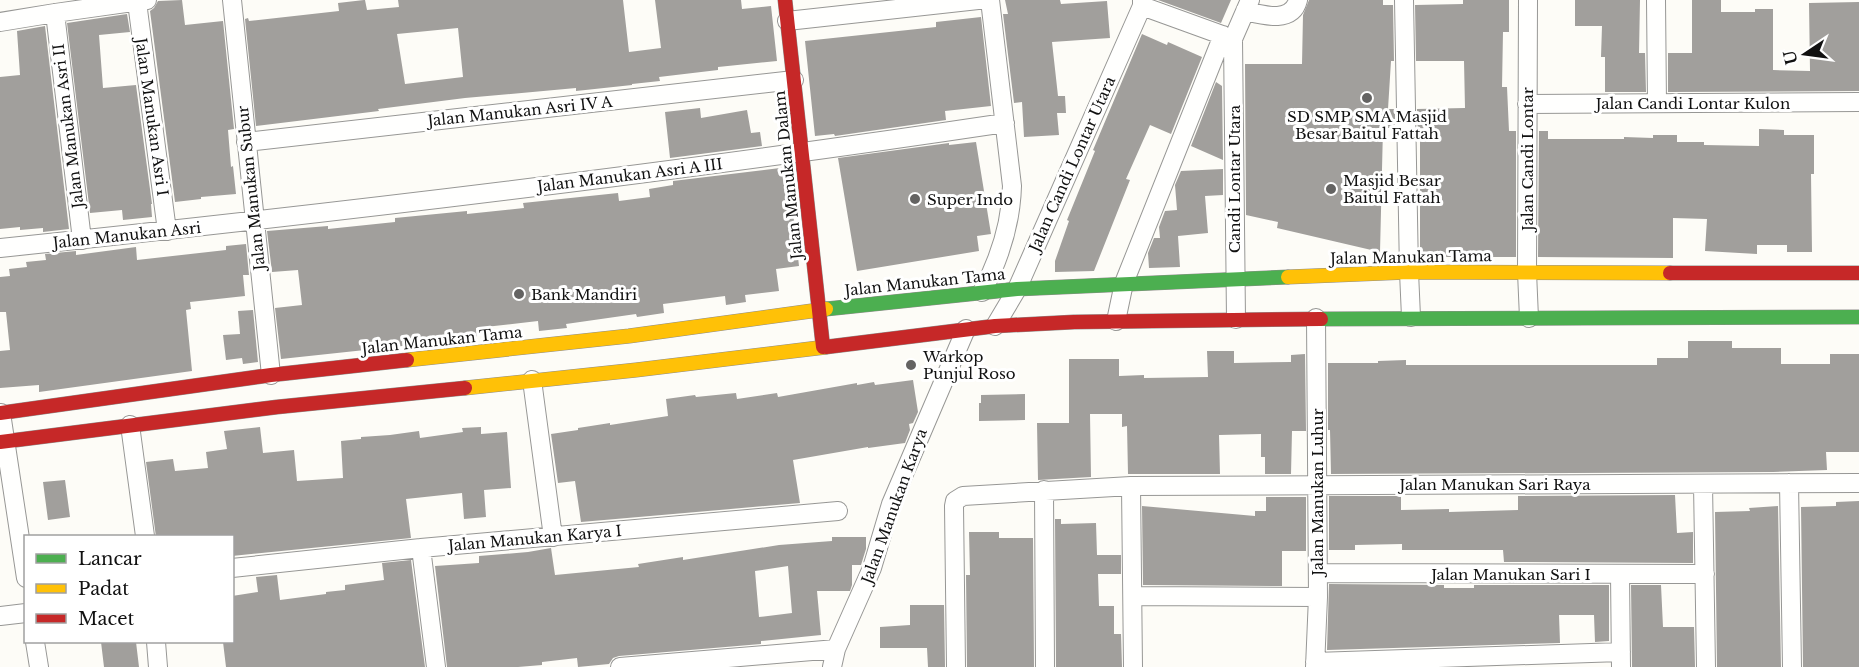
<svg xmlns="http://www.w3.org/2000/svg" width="1859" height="667" font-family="'Libre Baskerville',serif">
  <rect width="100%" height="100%" fill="#fdfcf7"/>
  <path fill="#a19f9c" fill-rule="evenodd" d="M182 0 185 25 223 21 234 129 228 130 231 167 233 166 236 194 201 197V199L175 202 150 11 154 8 158 1Z
    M364 0H365L367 10 399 7 398 0H623L629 52 661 48 655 0H741L742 9 771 6 777 61 718 67V70L659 77 660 81 632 84V85L576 91V88L465 98 378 109 379 111 256 126 245 19 248 18 249 21 339 11 338 3ZM458 28 463 77 405 84 397 34Z
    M1005 0H1060L1061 4 1107 1 1110 38 1052 42 1058 96H1065L1066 113H1057L1059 135 1024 137 1022 102 1014 103 1003 14H1008Z
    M1158 0H1231L1221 23Z
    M1309 0H1383V5H1393L1394 61H1391L1388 109H1395V128H1383L1380 252 1277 228 1278 222 1246 215 1245 64H1302L1303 15Z
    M1463 0H1509V32H1503L1502 87H1507L1509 131H1516V257H1420V139H1418L1417 109 1465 108 1464 61H1416L1415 5 1463 4Z
    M1575 0H1640L1639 53H1645L1646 92H1605V57H1601L1602 26H1575Z
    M1692 0H1721V12H1755V9H1773V70L1810 71 1809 3 1859 2V91L1668 92V53H1692Z
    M127 14 130 32 99 35 103 88 136 85 152 204H151L152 217 123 220 122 210 90 213 67 23Z
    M981 17 991 106 945 111 946 120 835 136 834 134 815 136 805 41 936 27V22Z
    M45 26 69 229 43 232V228L20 230V227L0 229V77L20 75 17 31Z
    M1142 34 1167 45 1168 42 1202 57 1171 134 1150 125 1126 179 1130 180 1094 271 1055 272V261L1069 221 1067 220 1095 151 1093 150Z
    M1216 82 1222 86 1223 160 1191 146Z
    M700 108 701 118 747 110 751 133 760 132 762 146 670 158 665 112Z
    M1759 129 1784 130V135H1814V174H1811L1812 252H1787V245H1757V254L1705 251 1707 219 1673 218V258L1538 257 1539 131H1548V139H1624V137L1653 138V135H1677V142H1704V145L1759 146Z
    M976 142 991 234 977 236 979 251 857 271 838 158 949 143V145Z
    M788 167 799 266 776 269 779 291 745 295 746 302 726 305 725 296 663 304 664 313 637 317 636 314 566 324 567 328 539 331 538 321 476 328 477 338 281 359 275 308 302 305 298 270 272 272 267 231 328 226V229L395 222V218L467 211V214L524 208 523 203 618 193 619 201 650 197 649 189 673 185V181Z
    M1223 169V195L1205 196 1208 233 1178 236 1180 267 1149 268 1148 253 1154 238H1160L1159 227 1165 211 1177 210 1175 185 1181 171Z
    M246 244 249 275H243L245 296 190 302 191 309 186 310 192 371 39 392V385L0 388V351L10 350 6 312H0V277L10 276 9 269 27 267 26 262 46 260 45 254 76 251V255L136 247 137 260 226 250V246Z
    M253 310 258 362 243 364 242 358 226 360 223 335 240 334 238 311Z
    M1688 341H1732V348H1781V364H1830V354H1859V452H1826L1827 470 1773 472 1331 474 1330 430H1328V363H1378V361L1406 360V365H1657V358H1688Z
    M1207 351H1234V363L1291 362V355L1305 354 1306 431H1292L1291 474H1265V457H1261V434L1219 435 1220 474H1128L1127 426 1122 427V414H1090L1091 477 1038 480 1037 423H1069V359H1119V376L1144 375V378L1208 377Z
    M913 380 918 412 913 423 909 424 910 430 905 443 868 448V447L793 460 800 503 581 522 575 481 558 483 551 434 578 430V428L610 423V425L668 416 666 399 695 395 696 397 736 393 737 399 777 393 778 397 857 383V385L874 382 875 385Z
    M1025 394V420L979 421V403H981V395Z
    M260 427 263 453 294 450 297 481 343 478 341 441 361 439V437L390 435 419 431 420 438 463 432 462 428 481 427V434L507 432 511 488 484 490 486 517 464 519 462 493 406 499 411 538 232 556V537H156L146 462 173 459 175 471 208 468 206 452 227 449 224 431Z
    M65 480 70 517 48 520 43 482Z
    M1675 495 1677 533 1693 532V563L1504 562 1503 550H1402V544L1355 545V550H1329V496H1401V510L1449 509V512L1518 510V496Z
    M1266 497H1306V551H1282V586L1143 585 1142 506 1255 516V511H1266Z
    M1859 501V667H1803L1801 507 1836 506V502Z
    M1778 506 1781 667H1717L1715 512 1750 511 1749 508Z
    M1055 519H1061V524L1096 523 1097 555H1121V574H1098L1099 606H1114V634H1121L1122 667H1056Z
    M969 532H999V538H1033L1034 667H967L966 575H970Z
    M832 537H866V549L861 565H852V585L850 591H817L821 635 761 641V644L619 656 613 658 609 664 578 667 577 658 542 662V665L518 667H447L435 566 479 563V556L528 552 551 548 555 575 639 567 638 564 683 557V560L779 545 832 541ZM788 566 792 613 759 617 755 571Z
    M411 560 425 667H226L223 642H232V596L258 592 256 577 277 575 280 600 326 594V592L345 590V585L384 580 382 563Z
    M1329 584 1444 585V588H1474V585H1609V641L1595 642 1594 615H1559L1560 643 1327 650Z
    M1631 585H1661L1663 627H1694L1695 667H1632Z
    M910 605H944L945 667H928L927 648H880V627L910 625Z
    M101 642H136L139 667H104Z"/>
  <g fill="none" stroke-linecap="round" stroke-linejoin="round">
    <g stroke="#979795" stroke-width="20">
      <path id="street" d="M232 0 271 375
        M1404 0 1409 272 1411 317
        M1528 0 1527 272 1529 318
        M1656 0 1657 103
        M137 2 167 231
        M1142 6 1233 39
        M1245 11C1262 15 1292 24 1298 0
        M55 13 82 240
        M787 21 978 0
        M0 22 55 13 147 0
        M1527 104 1859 102
        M246 142 794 80
        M0 248C336 213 671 173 1005 123
        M982 292C999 260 1011 222 1012 186L990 0
        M1236 319 1233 39 1250 0
        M1116 321 1124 283 1223 35
        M995 326 1017 289 1142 6V0
        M532 380 553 537
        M1 413 26 578
        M130 425 145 536
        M1789 483 1792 667
        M1703 484 1706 667
        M1131 486 1133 667
        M1044 490 1045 667
        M421 548 436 667
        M232 568 421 548 838 511
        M1318 573 1705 574
        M1620 574 1621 667
        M1133 596 1318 597
        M0 616 26 613
        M35 642 39 667
        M156 642 158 667
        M1315 662 1621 652
        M620 667 836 649
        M832 667 836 649 872 568 891 504 966 329
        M956 667 954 506 955 501 963 496 1131 486 1859 483
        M1315 667 1318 597 1316 318"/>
    </g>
    <g stroke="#8e8d8b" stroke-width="15">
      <path id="fast" d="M826 309 1017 289 1288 277
        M1321 319 1859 317"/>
    </g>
    <g stroke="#8e8d8b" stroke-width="15">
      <path id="slow" d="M1288 277 1409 272 1670 273
        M407 360 629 336 826 309
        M465 388 636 370 826 347"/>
    </g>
    <g stroke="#8e8d8b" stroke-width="15">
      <path id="jam" d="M785 0 823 347
        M1670 273H1859
        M826 347 995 326 1074 322 1321 319
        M0 413 271 375 407 360
        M0 442 277 407 465 388"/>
    </g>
    <use href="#street" stroke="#fffffe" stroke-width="18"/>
    <use href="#fast" stroke="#4caf50" stroke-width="14"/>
    <use href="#slow" stroke="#ffc107" stroke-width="14"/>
    <use href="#jam" stroke="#c62828" stroke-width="14"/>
  </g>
  <g fill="#646362" stroke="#fff" stroke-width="2">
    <circle cx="1367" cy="98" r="6"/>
    <circle cx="1331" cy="189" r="6"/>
    <circle cx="915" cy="199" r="6"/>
    <circle cx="519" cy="294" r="6"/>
    <circle cx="911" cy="365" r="6"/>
  </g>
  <g text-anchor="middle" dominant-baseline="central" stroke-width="6" stroke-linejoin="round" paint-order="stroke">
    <g font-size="15" fill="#111" stroke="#fff">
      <text x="1693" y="103">Jalan Candi Lontar Kulon</text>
      <text transform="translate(520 111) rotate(-6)">Jalan Manukan Asri IV A</text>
      <text transform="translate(152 117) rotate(82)">Jalan Manukan Asri I</text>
      <text transform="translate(68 126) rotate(-97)">Jalan Manukan Asri II</text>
      <text transform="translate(1527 159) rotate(-90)">Jalan Candi Lontar</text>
      <text transform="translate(1072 164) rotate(-66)">Jalan Candi Lontar Utara</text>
      <text transform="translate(630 175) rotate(-7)">Jalan Manukan Asri A III</text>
      <text transform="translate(788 175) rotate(-96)">Jalan Manukan Dalam</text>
      <text transform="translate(1234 179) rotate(-90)">Candi Lontar Utara</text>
      <text transform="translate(251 188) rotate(-96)">Jalan Manukan Subur</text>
      <text transform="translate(127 235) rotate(-6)">Jalan Manukan Asri</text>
      <text transform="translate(1411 257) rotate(-1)">Jalan Manukan Tama</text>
      <text transform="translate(925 282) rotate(-6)">Jalan Manukan Tama</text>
      <text transform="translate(442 340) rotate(-6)">Jalan Manukan Tama</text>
      <text x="1495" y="484">Jalan Manukan Sari Raya</text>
      <text transform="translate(1317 492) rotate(-90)">Jalan Manukan Luhur</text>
      <text transform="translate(894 506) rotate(-70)">Jalan Manukan Karya</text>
      <text transform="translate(535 538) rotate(-5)">Jalan Manukan Karya I</text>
      <text x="1511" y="574">Jalan Manukan Sari I</text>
    </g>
    <g font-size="15" fill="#111" stroke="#fff" text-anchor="start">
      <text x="1367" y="116" text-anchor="middle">SD SMP SMA Masjid<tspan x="1367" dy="17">Besar Baitul Fattah</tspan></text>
      <text x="1343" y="180">Masjid Besar<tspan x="1343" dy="17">Baitul Fattah</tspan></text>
      <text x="927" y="199">Super Indo</text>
      <text x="531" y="294">Bank Mandiri</text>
      <text x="923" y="356">Warkop<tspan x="923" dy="17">Punjul Roso</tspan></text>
    </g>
  </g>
  <rect x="24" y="535" width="210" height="108" fill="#ffffff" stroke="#a0a0a0" stroke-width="1.5"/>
  <rect x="36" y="554" width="30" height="9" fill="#4caf50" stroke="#a0a0a0" stroke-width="1.5"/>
  <text x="78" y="565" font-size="18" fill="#111111">Lancar</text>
  <rect x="36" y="584" width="30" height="9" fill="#ffc107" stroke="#a0a0a0" stroke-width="1.5"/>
  <text x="78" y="595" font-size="18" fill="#111111">Padat</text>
  <rect x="36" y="614" width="30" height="9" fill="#c62828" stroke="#a0a0a0" stroke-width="1.5"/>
  <text x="78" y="625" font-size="18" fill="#111111">Macet</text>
  <g transform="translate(1805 54) rotate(257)" stroke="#ffffff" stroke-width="4.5" paint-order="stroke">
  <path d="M0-4.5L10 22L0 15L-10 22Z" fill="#111111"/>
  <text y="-9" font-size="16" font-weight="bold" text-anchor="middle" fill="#111111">U</text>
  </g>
</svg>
